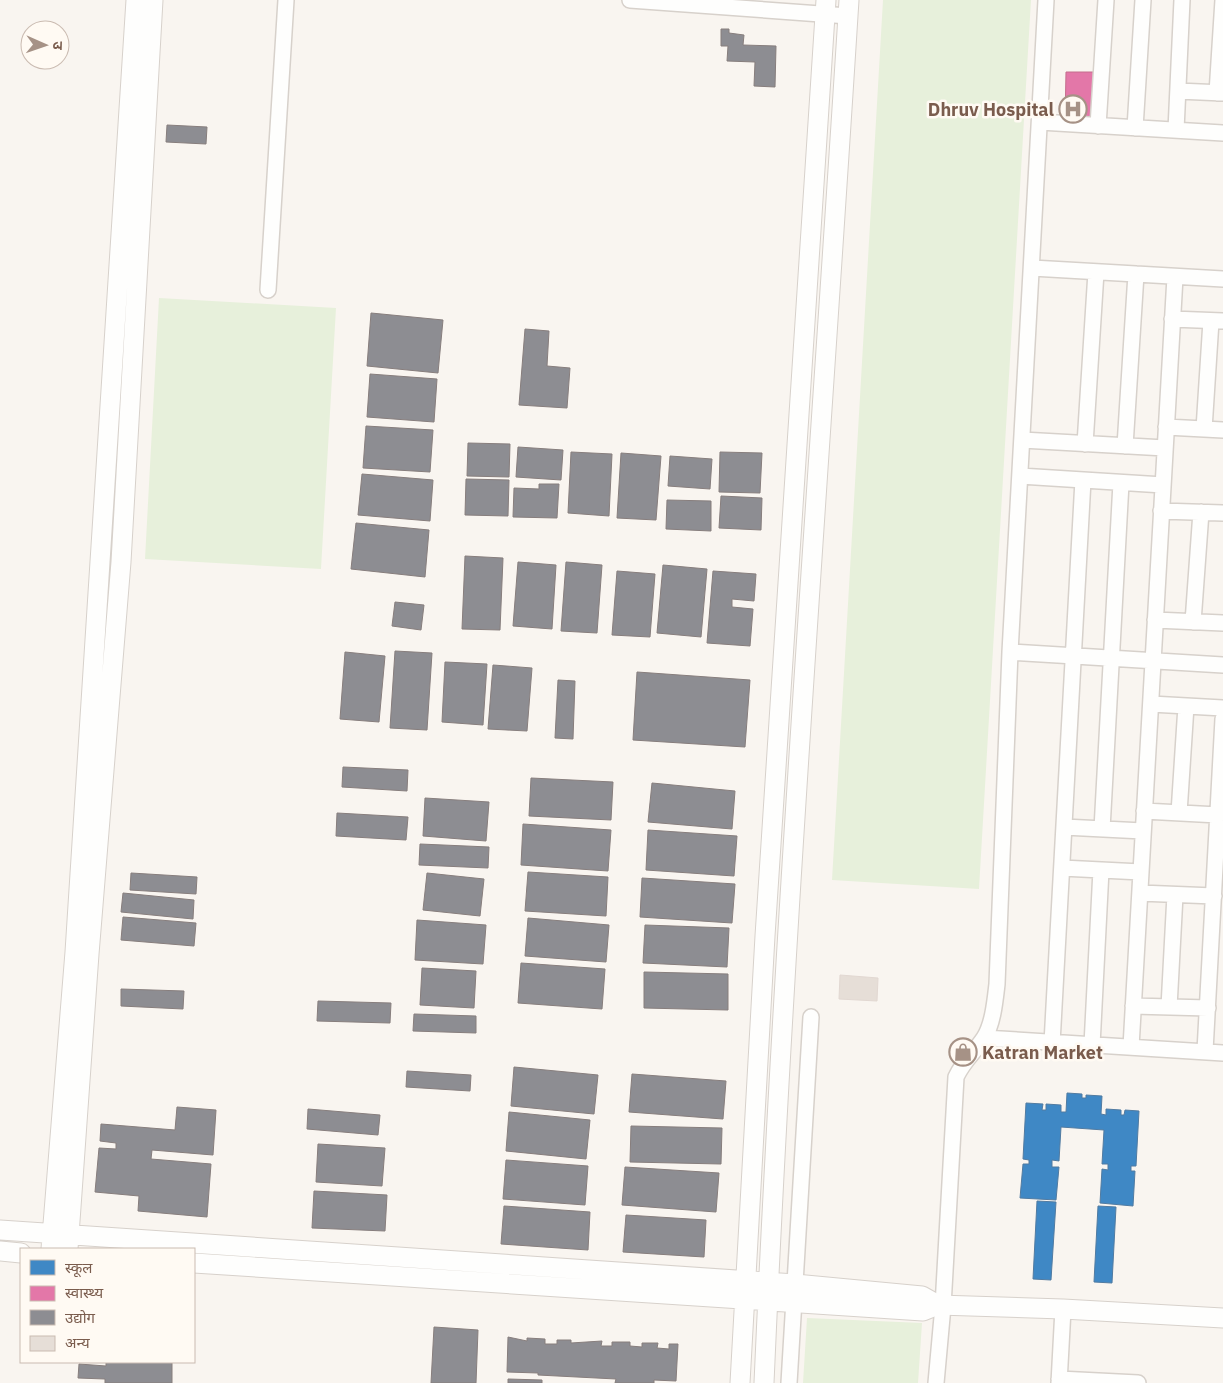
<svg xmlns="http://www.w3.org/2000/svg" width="1223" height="1383" font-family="'IBM Plex Sans','Noto Sans Devanagari',sans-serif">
  <rect width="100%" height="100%" fill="#f9f5f0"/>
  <path fill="#e7f0db" d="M883 0H1031L979 889 832 880Z
    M159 298 336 308 321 569 145 559Z
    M807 1318 922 1323 918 1383H803Z"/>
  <path fill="#3f88c5" stroke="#517ba1" d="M1067 1093 1082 1094V1098H1086V1095L1102 1096 1101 1114 1106 1115V1109L1121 1110V1115H1124L1125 1110 1139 1111 1136 1166H1131V1171H1135L1133 1206 1100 1203 1102 1169 1108 1170V1164H1102L1104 1130 1061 1127 1059 1161 1052 1160V1167H1059L1056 1200 1020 1198 1023 1164H1029V1160L1023 1159 1026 1103 1043 1104 1042 1110H1046V1104L1061 1105V1112H1066Z
    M1037 1201 1056 1202 1051 1280 1033 1279Z
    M1098 1206 1116 1207 1112 1283 1094 1282Z"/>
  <path fill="#e377a8" stroke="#c46f8d" d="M1066 72H1097V120H1065Z"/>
  <path fill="#8d8d92" stroke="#877e7d" d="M721 29H729V33L744 35 743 45 776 46 775 87 754 86 755 62 727 61 728 46H721Z
    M167 125 207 127 206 144 166 142Z
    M371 313 443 320 438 373 367 366Z
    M525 329 549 331 547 366 570 368 567 408 519 405Z
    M370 374 437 379 434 422 367 417Z
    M366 426 433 430 430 472 363 468Z
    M468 443 510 444 509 477 467 476Z
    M518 447 563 450 561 480 516 477Z
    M571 452 612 454 609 516 568 513Z
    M720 452 762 453 760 493 719 492Z
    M621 453 661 456 656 520 617 518Z
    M670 456 712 459 710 489 668 486Z
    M362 474 433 480 430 521 358 515Z
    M466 479 509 480 508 516 465 515Z
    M539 484H559L557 518 513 517 514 488 539 489Z
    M721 496 762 498 761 530 719 528Z
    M667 500 711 501V531L666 529Z
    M356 523 429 530 425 577 351 569Z
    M465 556 503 558 500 630 462 629Z
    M518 562 556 565 552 629 513 626Z
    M566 562 602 565 597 633 561 631Z
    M663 565 707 569 701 637 657 633Z
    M617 571 655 574 650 637 612 635Z
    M713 571 756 574 754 601 732 599V607L753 609 750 646 707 643Z
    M395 602 424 605 421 630 392 626Z
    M395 651 432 653 427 730 390 728Z
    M345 652 385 656 379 722 340 719Z
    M445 662 487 664 483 725 442 722Z
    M493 665 532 668 527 731 488 729Z
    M637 672 750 680 745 747 633 740Z
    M558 680 575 681 573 739 555 738Z
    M343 767 408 770 407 791 342 787Z
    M531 778 613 782 611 820 529 816Z
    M652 783 735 791 732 829 648 822Z
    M425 798 489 802 486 841 423 836Z
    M337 813 408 817 406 840 336 836Z
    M523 824 611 830 608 871 521 865Z
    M648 830 737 836 734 876 646 870Z
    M420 844 489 847 488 868 419 865Z
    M528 872 608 877 606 916 525 911Z
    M131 873 197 877 196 894 130 890Z
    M427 873 484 879 480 916 423 910Z
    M642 878 735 884 732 923 640 917Z
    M123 893 194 900 193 919 121 912Z
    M123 917 196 923 194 946 121 940Z
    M528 918 609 925 606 962 525 956Z
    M417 920 486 925 483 964 415 960Z
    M645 925 729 928 727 967 643 963Z
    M521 963 605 969 602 1009 518 1003Z
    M422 968 476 971 474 1008 420 1005Z
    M644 972 728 974V1010L644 1008Z
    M121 989 184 991 183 1009 121 1006Z
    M318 1001 391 1003 390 1023 317 1021Z
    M414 1014 476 1016V1033L413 1031Z
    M514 1067 598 1075 594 1114 511 1106Z
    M407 1071 471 1075 470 1091 406 1087Z
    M632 1074 726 1081 723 1119 629 1112Z
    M177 1107 216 1110 213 1155 152 1150 151 1159 211 1164 207 1217 138 1211 139 1196 95 1192 99 1148 116 1149V1143L100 1141 101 1124 175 1130Z
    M308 1109 380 1115 378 1135 307 1129Z
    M509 1112 590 1120 586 1159 506 1151Z
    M631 1126 722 1128 721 1164 630 1162Z
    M318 1144 385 1148 382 1186 316 1182Z
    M506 1160 588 1166 585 1205 503 1199Z
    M625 1167 719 1173 716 1212 622 1205Z
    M314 1191 387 1195 385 1231 312 1228Z
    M504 1206 590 1212 588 1250 501 1244Z
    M626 1215 706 1220 704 1257 623 1252Z
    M434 1327 478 1330 476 1383H431Z
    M508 1337 527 1341V1338L545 1339V1344H557V1340H571V1343L602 1341 601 1346H612V1342H630V1346L642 1347V1343H658L657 1348 669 1349V1344H678L676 1381 654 1380V1383H615L616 1379 538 1375V1373L507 1372Z
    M106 1362H172V1383H105V1379L78 1378 79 1364 106 1366Z
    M508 1379 542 1380V1383H508Z"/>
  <path fill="#e6ded7" stroke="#e2d8d2" d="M840 975 878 978 877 1001 839 999Z"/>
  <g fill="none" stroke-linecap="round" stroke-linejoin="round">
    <g stroke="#d7d1cb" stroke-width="18">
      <path id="minor" d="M630 0 848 16
        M1178 91 1223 93
        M1217 93 1223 0
        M1040 122 1223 133
        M1098 126 1106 0
        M1135 128 1143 0
        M1176 130 1182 0
        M1032 268 1223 279
        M268 290 286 0
        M1172 319 1223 321
        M1166 427 1223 430
        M1204 429 1211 321
        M1022 440 1165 448
        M1085 444 1096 272
        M1125 446 1136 274
        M1020 476 1163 485
        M1161 511 1223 513
        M1155 620 1223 623
        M1193 622 1201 512
        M1010 652 1223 665
        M1151 704 1223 708
        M1144 811 1218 815
        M1179 813 1186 706
        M1064 827 1143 831
        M1102 829 1121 483
        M1062 868 1141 872
        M1140 893 1214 896
        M1133 1006 1208 1008
        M1169 1007 1175 895
        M984 1038 1223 1053
        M1052 1043 1083 480
        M1092 1045 1101 870
        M1131 1047 1175 277
        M1205 1051 1223 719
        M1059 1379 1138 1383
        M789 1383 811 1017
        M936 1383 943 1306 956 1077C964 1060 974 1053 984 1038 993 1024 995 1001 997 984L1010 652 1046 0
        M1059 1383 1063 1309"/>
    </g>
    <g stroke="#d7d1cb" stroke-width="21">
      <path id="tertiary" d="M0 1230 795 1284 922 1296 938 1305
        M51 1249 75 952 136 0
        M68 1249 89 954 121 562 153 0
        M0 1251 21 1253
        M194 1263 923 1311 938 1305 1063 1309 1223 1318
        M740 1383 765 936 826 0
        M764 1383C784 922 820 461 849 0"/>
    </g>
    <use href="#minor" stroke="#fefefd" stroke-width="15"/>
    <use href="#tertiary" stroke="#fefefd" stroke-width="19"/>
  </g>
  <defs>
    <g id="hospital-ring" transform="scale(1.4375)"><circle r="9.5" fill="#fffaf3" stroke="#a69286" stroke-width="1.5"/><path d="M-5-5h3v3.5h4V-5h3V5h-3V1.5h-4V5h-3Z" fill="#a69286"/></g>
    <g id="shop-ring" transform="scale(1.4375)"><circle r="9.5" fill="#fffaf3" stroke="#a69286" stroke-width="1.5"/><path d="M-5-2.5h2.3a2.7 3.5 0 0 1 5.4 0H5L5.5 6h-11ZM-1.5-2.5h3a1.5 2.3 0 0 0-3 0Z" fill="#a69286"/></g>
  </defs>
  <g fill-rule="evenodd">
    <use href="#hospital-ring" x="1073" y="109"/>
    <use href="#shop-ring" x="963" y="1052"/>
  </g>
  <g text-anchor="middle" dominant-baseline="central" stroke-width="5" stroke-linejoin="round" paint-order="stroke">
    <g font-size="18" font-weight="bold" fill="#7a5c4d" stroke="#fffaf3" text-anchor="end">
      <text x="1054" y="109">Dhruv Hospital</text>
      <text x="982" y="1052" text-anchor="start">Katran Market</text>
    </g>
  </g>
  <rect x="20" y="1248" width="175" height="115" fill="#fffaf3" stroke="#cabbb1"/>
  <rect x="30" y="1260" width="25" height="15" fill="#3f88c5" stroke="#cabbb1"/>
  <text x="65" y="1273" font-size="15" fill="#7a5c4d">स्कूल</text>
  <rect x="30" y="1286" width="25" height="15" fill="#e377a8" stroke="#cabbb1"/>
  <text x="65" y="1298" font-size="15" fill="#7a5c4d">स्वास्थ्य</text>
  <rect x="30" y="1310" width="25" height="15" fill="#8d8d92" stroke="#cabbb1"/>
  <text x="65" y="1323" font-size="15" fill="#7a5c4d">उद्योग</text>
  <rect x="30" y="1336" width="25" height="15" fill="#e6ded7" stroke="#cabbb1"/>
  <text x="65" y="1348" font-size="15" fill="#7a5c4d">अन्य</text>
  <g transform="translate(45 45) rotate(92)"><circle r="24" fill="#fffaf3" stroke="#cabbb1"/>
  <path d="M0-4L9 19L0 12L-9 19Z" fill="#a69286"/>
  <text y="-8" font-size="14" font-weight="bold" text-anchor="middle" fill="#7a5c4d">उ</text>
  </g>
</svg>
